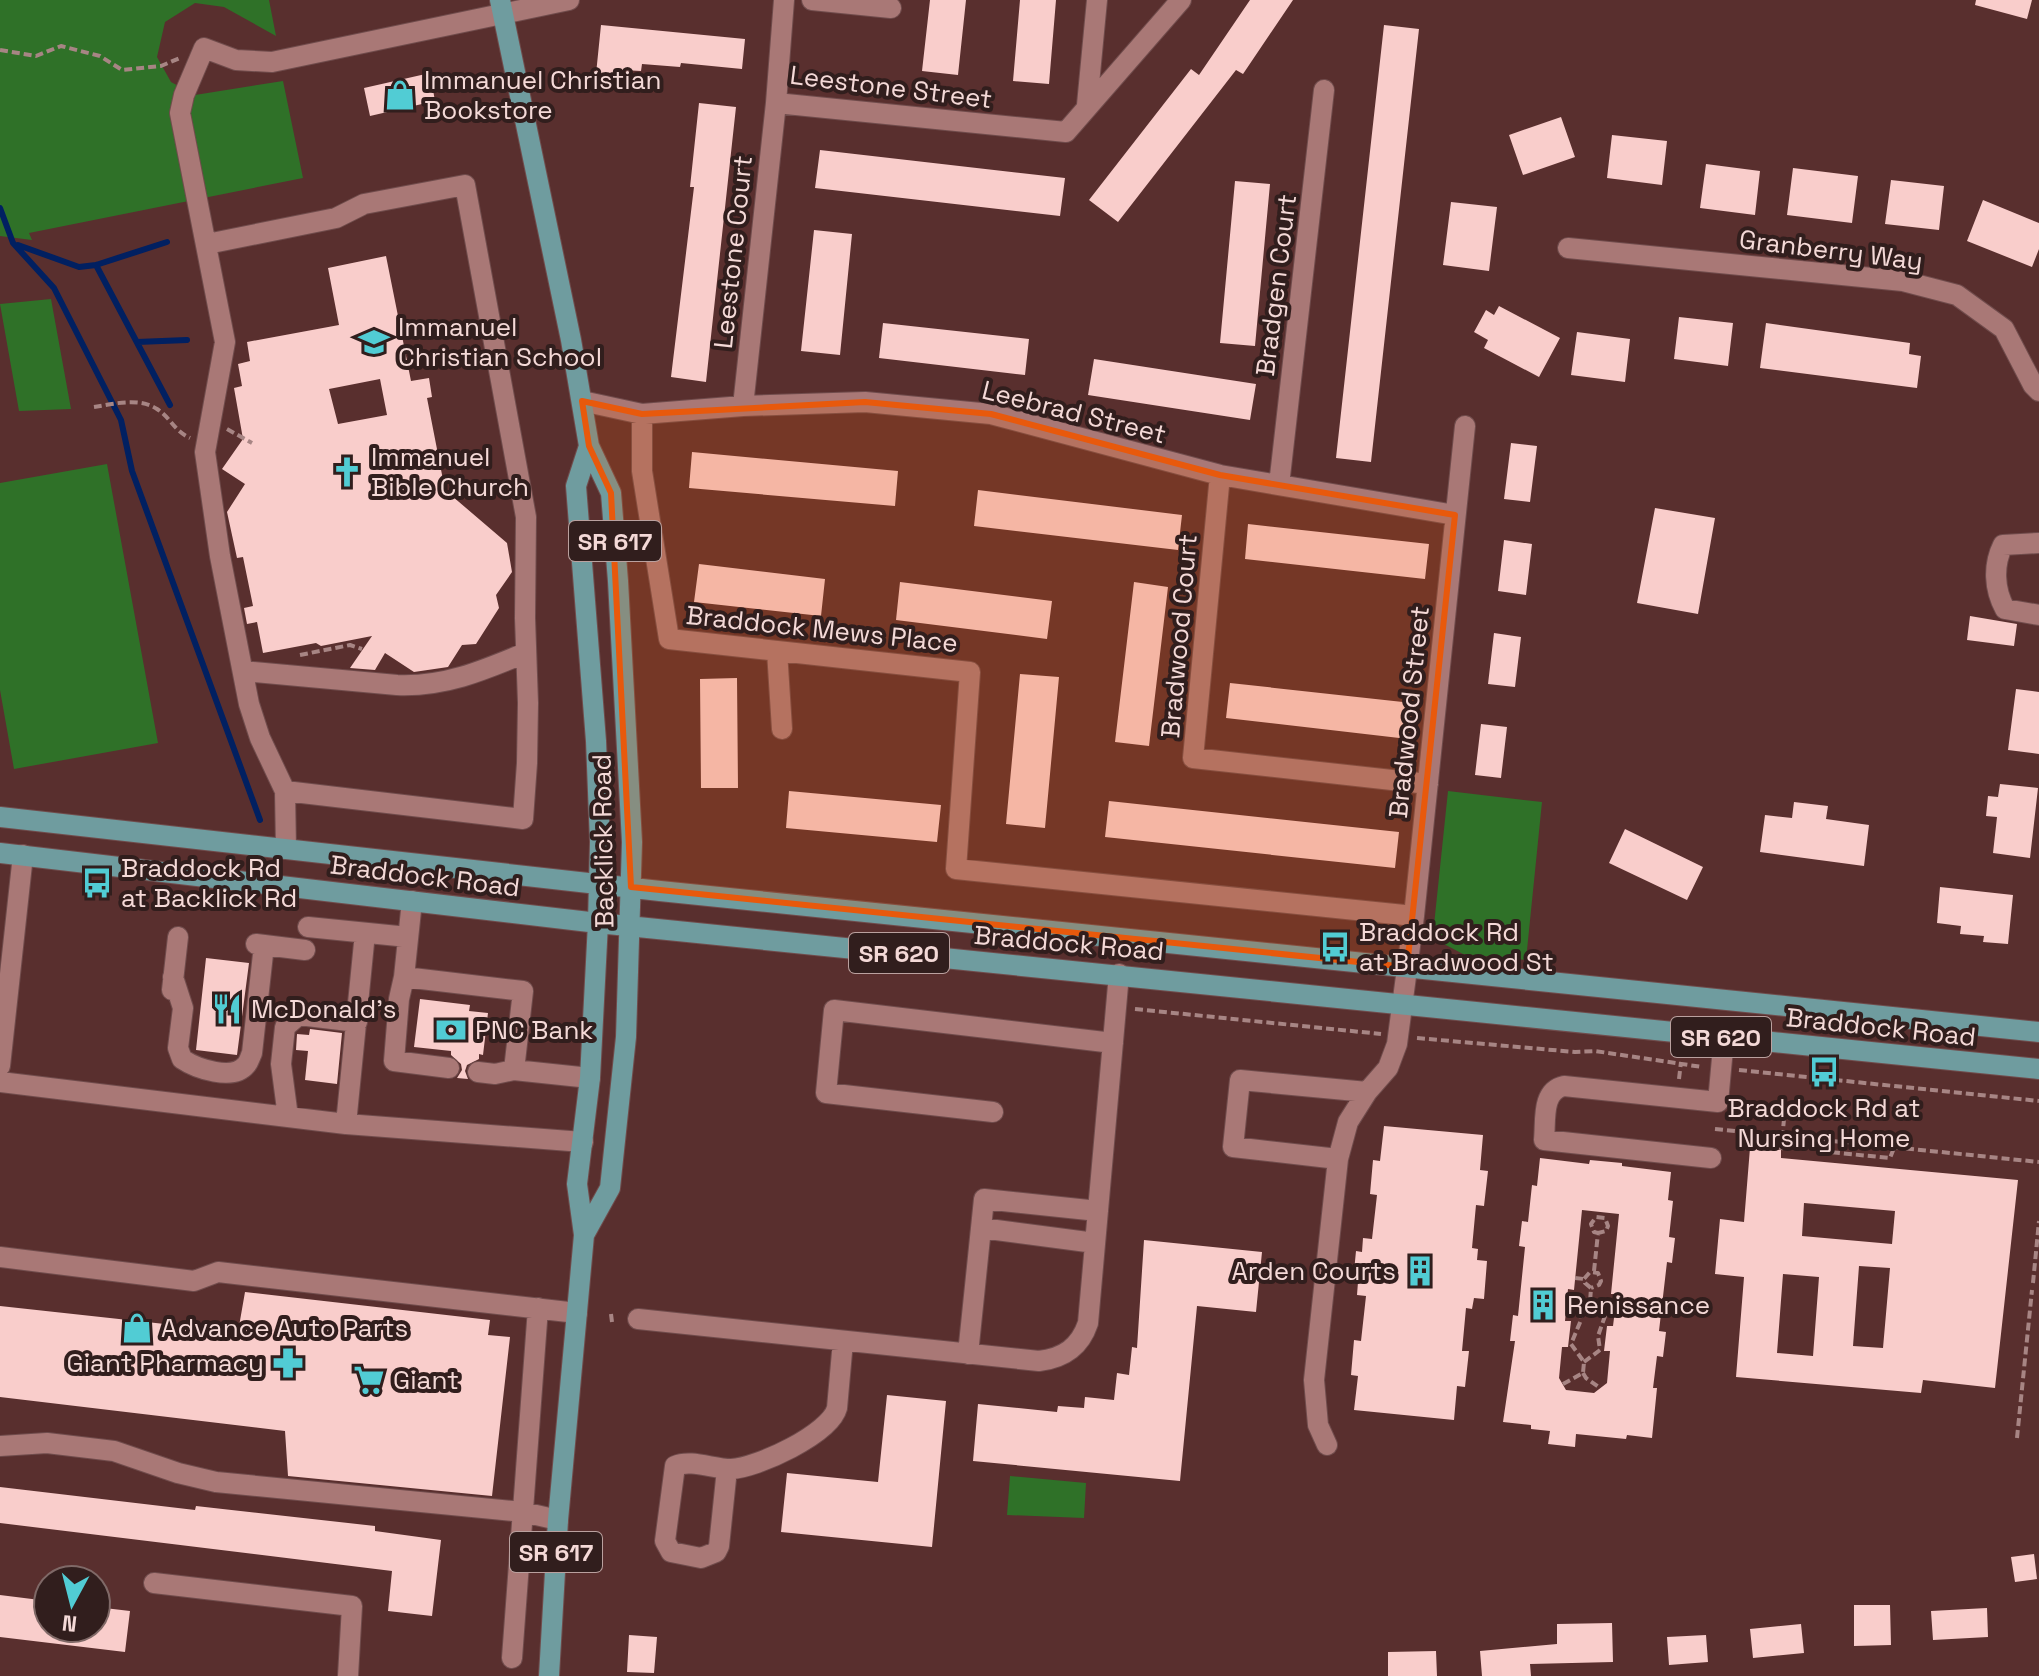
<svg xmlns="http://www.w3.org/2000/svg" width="2039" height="1676" font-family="'Space Grotesk',sans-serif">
  <rect width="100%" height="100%" fill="#592f2e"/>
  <path fill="#2f7128" d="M0 0H269L276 36 224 7 195 3 165 22 157 57 171 82 195 95 283 81 303 178 29 233 32 240 0 236Z
    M51 299 71 409 19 411 0 304Z
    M107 464 158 743 14 769 0 690V483Z
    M1448 791 1542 802 1526 960 1463 954 1444 944 1434 925Z
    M1010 1476 1086 1483 1084 1518 1007 1515Z"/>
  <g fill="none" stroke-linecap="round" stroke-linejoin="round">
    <path stroke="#012061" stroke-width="6" d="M0 208 13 243 54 288 121 420 132 471 260 820
      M18 245 79 267 96 265 167 242
      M96 265 170 405
      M137 342 187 340"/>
  </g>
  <path fill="#f9cdcb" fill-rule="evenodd" d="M930 0H966L958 75 922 71Z
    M1020 0H1056L1049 84 1013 81Z
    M1250 0H1293L1243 74 1236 70 1118 222 1089 200 1191 69 1199 75Z
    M1976 0H2032L2027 19 1975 5Z
    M601 25 745 39 742 69 681 63 680 67 642 64 641 71 622 70 621 77 596 74Z
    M1384 25 1419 29 1371 462 1336 458Z
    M430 73 435 101 370 116 364 88Z
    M699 103 736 107 706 382 671 377 694 187H690Z
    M1561 117 1575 157 1523 175 1509 135Z
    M1612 135 1667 141 1662 185 1607 178Z
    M820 150 1065 178 1060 216 815 188Z
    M1706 164 1760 171 1755 215 1700 208Z
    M1793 168 1858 176 1852 223 1787 215Z
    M1891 180 1944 186 1939 230 1885 224Z
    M1235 181 1270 184 1255 346 1220 343Z
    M1983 200 2039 223V249L2032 267 1967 241Z
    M1451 202 1497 207 1489 271 1443 265Z
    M814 230 852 234 840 355 801 351Z
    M386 256 411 381 429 378 432 397 427 398 445 490 507 543 512 572 496 595 499 608 476 644 462 645 448 667 414 672 385 653 375 670 350 668 372 636 321 646 316 643 263 653 257 622 247 624 244 608 253 606 243 557 237 558 227 512 245 484 222 469 243 439 234 388 242 386 238 364 250 361 247 342 339 325 328 268ZM380 379 387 415 338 424 329 389Z
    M1499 306 1560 338 1539 377 1484 348 1488 340 1474 332 1486 310 1494 315Z
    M1679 317 1733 323 1728 366 1674 359Z
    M883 323 1029 339 1025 375 879 358Z
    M1766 323 1910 343 1909 354 1921 356 1917 388 1760 368Z
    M1577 332 1630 339 1625 382 1571 375Z
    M1094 359 1256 384 1250 420 1088 395Z
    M1511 443 1537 446 1530 502 1504 499Z
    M692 452 898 471 895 506 689 488Z
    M978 490 1182 515 1178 550 974 526Z
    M1655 508 1715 518 1698 614 1637 603Z
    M1248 524 1429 544 1425 579 1245 559Z
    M1504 540 1532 544 1526 595 1498 591Z
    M699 564 825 579 821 616 694 602Z
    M900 582 1052 601 1047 639 896 620Z
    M1134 582 1168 587 1149 746 1115 742Z
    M1970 616 2017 624 2014 646 1967 640Z
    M1494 633 1521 637 1515 687 1488 684Z
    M1020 674 1059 677 1045 828 1006 824Z
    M737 678 738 788H701L700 679Z
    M1230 683 1412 703 1408 739 1226 718Z
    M2016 689 2039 692V754L2008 750Z
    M1481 724 1507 727 1501 778 1475 775Z
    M2000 784 2038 788 2030 858 1993 853 1997 817 1986 816 1988 796 1998 797Z
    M789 791 941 805 937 842 786 828Z
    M1109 801 1399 832 1395 868 1105 837Z
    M1794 802 1828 806 1826 819 1869 825 1864 866 1760 852 1765 815 1792 818Z
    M1625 829 1703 867 1687 900 1609 863Z
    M1940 887 2013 895 2008 944 1983 942 1984 936 1960 934 1961 926 1937 923Z
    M206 958 249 963 237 1055 196 1050Z
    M420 999 470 1005 469 1011 488 1013 483 1055 479 1054V1059L467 1065 465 1071 468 1079 457 1078 462 1070 461 1064 451 1055V1051L414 1047Z
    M310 1029 342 1033 337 1084 305 1080 308 1051 296 1050 297 1034 309 1035Z
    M1384 1126 1483 1135 1480 1170 1488 1171 1484 1206 1476 1205 1472 1248 1478 1249 1477 1260 1487 1261 1484 1299 1474 1298 1472 1309 1466 1308 1462 1351H1469L1465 1387 1457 1386 1454 1420 1354 1410 1358 1376 1351 1375 1354 1340 1361 1341 1366 1296 1357 1295 1358 1282H1353L1356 1251 1362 1252 1363 1238 1372 1239 1377 1195 1370 1194 1373 1160 1380 1161Z
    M1750 1148 1781 1150V1158L2018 1180 1995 1388 1923 1380 1921 1393 1736 1377 1744 1277 1715 1274 1720 1219 1744 1222ZM1804 1203 1895 1211 1892 1244 1802 1236ZM1859 1266 1890 1268 1883 1348 1853 1346ZM1783 1274 1819 1277 1813 1356 1777 1353Z
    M1540 1158 1589 1164 1590 1160 1622 1163V1166L1671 1172 1668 1200 1673 1201 1669 1237 1675 1238 1672 1263 1667 1262 1659 1331 1666 1332 1663 1357 1657 1356 1653 1388H1657L1652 1438 1627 1435 1626 1439 1576 1434 1575 1447 1548 1444 1550 1431 1531 1429V1425L1503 1422 1515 1341H1510L1513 1315 1518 1316 1525 1247 1519 1246 1522 1221 1528 1222 1532 1185 1537 1186ZM1582 1210 1619 1214 1611 1294H1617L1613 1326H1607L1604 1351H1610L1607 1383 1594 1393 1566 1390 1559 1378 1562 1347H1568L1571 1321H1565L1568 1289 1574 1290Z
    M1144 1240 1262 1252 1256 1312 1197 1306 1180 1481 973 1461 978 1404 1057 1412 1058 1406 1084 1408 1085 1397 1114 1400 1117 1373 1129 1375 1132 1347 1137 1348Z
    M245 1292 490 1320 488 1335 510 1337 492 1496 288 1476 285 1431 0 1397V1306L238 1332Z
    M887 1395 946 1401 932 1547 781 1532 787 1473 878 1482Z
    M0 1487 195 1510 196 1506 375 1526V1531L441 1540 432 1616 388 1611 392 1571 0 1523Z
    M2034 1554 2037 1579 2015 1582 2011 1557Z
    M0 1595 48 1601V1628H96V1607L130 1611 125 1652 0 1637Z
    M1854 1605H1890L1891 1645 1854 1646Z
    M1987 1608 1988 1637 1933 1640 1931 1611Z
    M1612 1623 1613 1662 1530 1664 1531 1676H1482L1480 1651 1557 1644V1624Z
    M1801 1624 1804 1653 1753 1658 1750 1629Z
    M629 1635 657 1637 654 1673 627 1672Z
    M1706 1635 1708 1662 1669 1665 1667 1637Z
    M1436 1651 1437 1676H1388V1652Z"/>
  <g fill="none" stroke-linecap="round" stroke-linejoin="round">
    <g stroke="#704c4c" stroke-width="22">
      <path id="minor" d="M784 0 776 103 1066 132 1181 0
        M812 0 891 8
        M1087 105 1097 0
        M207 244 336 218 364 204 465 185 526 517 525 618 528 703 527 763 523 819 285 791
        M1568 248 1903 281 1957 295 2004 329 2033 385 2039 391
        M582 401 642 414 743 406 865 402 991 414 1220 475 1455 515
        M743 406 776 103
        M642 414V471L669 639 970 672 956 869 1414 916
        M1220 475 1193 758 1428 784
        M1279 485 1324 90
        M2039 543 2003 545C1993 565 1994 589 2005 609L2039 615
        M777 651 782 729
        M243 671 397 685C444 687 482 671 525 653
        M286 849 285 791 260 738 249 704 220 556 205 452 225 342 180 113 184 95 204 48 236 60 272 62 569 0
        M412 901 404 977 523 991 514 1070 590 1078
        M308 927 408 937
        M256 944 305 950
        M173 977 183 1008 178 1048 182 1059C197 1069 233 1081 246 1065 249 1062 250 1057 252 1053L264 945
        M404 977 399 999 394 1061 449 1068
        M172 990 178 937
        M0 1066 23 855
        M478 1072 495 1074 514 1070
        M0 1082 346 1124 583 1142
        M993 1112 826 1093 834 1010 1113 1043
        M288 1117 281 1064 285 1027 299 1015 357 1022
        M346 1124 365 933
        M1711 1158 1544 1140C1546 1121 1541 1091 1564 1086L1718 1102 1724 1037
        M1338 1159 1233 1147 1240 1080 1367 1092
        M981 1228 1095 1243
        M0 1257 194 1281 218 1272 577 1313
        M638 1319 1039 1361C1064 1358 1080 1347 1088 1323L1119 974
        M968 1354 984 1199 1098 1211
        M1327 1445 1318 1425 1314 1380 1338 1159 1348 1122 1367 1092 1388 1068 1397 1044 1414 916 1465 426
        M0 1446 47 1443 114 1451 178 1473 216 1482 523 1512 558 1520
        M727 1469 719 1546 716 1552 701 1558 671 1552 665 1541 675 1466C691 1459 713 1469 731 1469 757 1468 830 1434 837 1408L843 1341
        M154 1583 352 1606 348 1676
        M512 1658 538 1308"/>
    </g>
    <g stroke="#704c4c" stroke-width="22">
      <path id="major" d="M500 0 571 340 589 446 611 493 618 581 632 842 626 1037 610 1188 584 1235
        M0 817 660 891 2039 1032
        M0 853 598 923 2039 1069
        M549 1676 558 1520 584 1235 577 1184 590 1078 598 923 600 842 596 741 576 486 589 446"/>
    </g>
    <path stroke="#a78584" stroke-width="4" stroke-dasharray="8 4" stroke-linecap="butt" d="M0 50 36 56 61 46 100 56 122 70 161 66 180 58
      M94 407C113 404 139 397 157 409 171 418 173 430 190 438
      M227 429 252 443
      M300 655 350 645 362 649
      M1135 1009 1381 1034
      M552 1025 574 1027
      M1417 1038 1575 1052 1595 1051 1702 1067
      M1739 1070 2039 1101
      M1679 1079 1681 1062
      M1715 1129 2039 1162
      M1819 1140V1151L1890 1158 1894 1148
      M1781 1150 1785 1109
      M1594 1271 1598 1233 1594 1232 1591 1224 1596 1217 1605 1218 1608 1226 1606 1231 1598 1233
      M1575 1278 1584 1279
      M2033 1283 2039 1221
      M611 1314 612 1322
      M1584 1362 1600 1350 1598 1336 1605 1316 1601 1309 1590 1302
      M1583 1373 1586 1378 1600 1388
      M1563 1384 1583 1373 1584 1362 1571 1344 1581 1320 1580 1308 1590 1302 1591 1288 1585 1283 1584 1279 1590 1272 1598 1273 1601 1281 1599 1285 1591 1288
      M2017 1438 2032 1290"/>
    <use href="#minor" stroke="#a97876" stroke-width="20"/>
    <use href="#major" stroke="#6f9c9f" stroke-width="20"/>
  </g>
  <path fill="#e8590c" fill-opacity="0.2" stroke="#e8590c" stroke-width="6" stroke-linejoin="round" d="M582 401 642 414 865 402 991 414 1220 475 1455 515 1407 967 631 887 611 493 589 446Z"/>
  <defs>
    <g id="shop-bare" transform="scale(2.4)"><path d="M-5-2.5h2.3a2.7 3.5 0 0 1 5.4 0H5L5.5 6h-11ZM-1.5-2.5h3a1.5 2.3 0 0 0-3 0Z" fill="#51ccd4" stroke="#311e1d" stroke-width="2.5" paint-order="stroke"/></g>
    <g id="school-bare" transform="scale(2.4)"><path d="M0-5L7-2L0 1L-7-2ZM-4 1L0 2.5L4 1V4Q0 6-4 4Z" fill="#51ccd4" stroke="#311e1d" stroke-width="2.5" paint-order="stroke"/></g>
    <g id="church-bare" transform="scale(2.4)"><path d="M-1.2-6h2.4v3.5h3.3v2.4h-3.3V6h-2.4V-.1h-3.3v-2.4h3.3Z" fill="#51ccd4" stroke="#311e1d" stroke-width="2.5" paint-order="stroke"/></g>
    <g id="bus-bare" transform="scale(2.4)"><path d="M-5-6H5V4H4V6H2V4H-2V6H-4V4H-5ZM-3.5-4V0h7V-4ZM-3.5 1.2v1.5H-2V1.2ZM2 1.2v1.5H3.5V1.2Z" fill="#51ccd4" stroke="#311e1d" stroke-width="2.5" paint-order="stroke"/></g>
    <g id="restaurant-bare" transform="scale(2.4)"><path d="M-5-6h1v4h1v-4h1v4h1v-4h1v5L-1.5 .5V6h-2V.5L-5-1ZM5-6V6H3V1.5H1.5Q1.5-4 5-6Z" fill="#51ccd4" stroke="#311e1d" stroke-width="2.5" paint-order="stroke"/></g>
    <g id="bank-bare" transform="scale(2.4)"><path d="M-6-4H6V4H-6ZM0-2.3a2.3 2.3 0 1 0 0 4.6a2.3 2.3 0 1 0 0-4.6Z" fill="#51ccd4" stroke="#311e1d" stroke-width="2.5" paint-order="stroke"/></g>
    <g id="building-bare" transform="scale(2.4)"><path d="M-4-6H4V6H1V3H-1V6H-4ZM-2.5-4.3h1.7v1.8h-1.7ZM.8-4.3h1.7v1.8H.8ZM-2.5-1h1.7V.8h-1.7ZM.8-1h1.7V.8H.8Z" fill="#51ccd4" stroke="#311e1d" stroke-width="2.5" paint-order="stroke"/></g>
    <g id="pharmacy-bare" transform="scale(2.4)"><path d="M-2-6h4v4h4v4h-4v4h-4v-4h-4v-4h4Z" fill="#51ccd4" stroke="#311e1d" stroke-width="2.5" paint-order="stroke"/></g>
    <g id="supermarket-bare" transform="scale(2.4)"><path d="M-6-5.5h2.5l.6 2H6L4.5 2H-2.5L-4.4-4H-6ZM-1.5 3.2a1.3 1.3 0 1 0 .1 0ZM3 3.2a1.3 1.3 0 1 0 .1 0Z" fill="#51ccd4" stroke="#311e1d" stroke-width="2.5" paint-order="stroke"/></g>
  </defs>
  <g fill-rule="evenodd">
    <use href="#shop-bare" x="400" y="95"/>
    <use href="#school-bare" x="374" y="342"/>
    <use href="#church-bare" x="347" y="472"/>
    <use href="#bus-bare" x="97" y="883"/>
    <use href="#bus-bare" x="1335" y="947"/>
    <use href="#restaurant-bare" x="227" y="1009"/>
    <use href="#bank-bare" x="451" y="1030"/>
    <use href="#bus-bare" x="1824" y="1072"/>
    <use href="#building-bare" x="1420" y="1271"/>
    <use href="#building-bare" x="1543" y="1305"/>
    <use href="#shop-bare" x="137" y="1328"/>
    <use href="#pharmacy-bare" x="288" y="1363"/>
    <use href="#supermarket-bare" x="369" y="1380"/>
  </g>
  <g text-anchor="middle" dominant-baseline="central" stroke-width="8" stroke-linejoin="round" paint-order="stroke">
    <g fill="#311e1d" stroke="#baa19f" stroke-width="2">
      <rect x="569" y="521" width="92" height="40" rx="6"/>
      <rect x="849" y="933" width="100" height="40" rx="6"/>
      <rect x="1671" y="1017" width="100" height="40" rx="6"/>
      <rect x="510" y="1532" width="92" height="40" rx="6"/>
    </g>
    <g font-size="24" font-weight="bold" fill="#f4d9d7">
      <text x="615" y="541">SR 617</text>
      <text x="899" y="953">SR 620</text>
      <text x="1721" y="1037">SR 620</text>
      <text x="556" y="1552">SR 617</text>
    </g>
    <g font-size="26" fill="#f4d9d7" stroke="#311e1d" text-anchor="start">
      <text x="424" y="80">Immanuel Christian<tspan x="424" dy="30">Bookstore</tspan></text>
      <text x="398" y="327">Immanuel<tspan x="398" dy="30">Christian School</tspan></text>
      <text x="371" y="457">Immanuel<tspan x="371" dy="30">Bible Church</tspan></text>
      <text x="121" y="868">Braddock Rd<tspan x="121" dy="30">at Backlick Rd</tspan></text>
      <text x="1359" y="932">Braddock Rd<tspan x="1359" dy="30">at Bradwood St</tspan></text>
      <text x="251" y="1009">McDonald's</text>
      <text x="475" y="1030">PNC Bank</text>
      <text x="1824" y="1108" text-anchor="middle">Braddock Rd at<tspan x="1824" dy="30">Nursing Home</tspan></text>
      <text x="1396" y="1271" text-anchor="end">Arden Courts</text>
      <text x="1567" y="1305">Renissance</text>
      <text x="161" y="1328">Advance Auto Parts</text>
      <text x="264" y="1363" text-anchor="end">Giant Pharmacy</text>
      <text x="393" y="1380">Giant</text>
    </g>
    <g font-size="26" fill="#f4d9d7" stroke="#311e1d">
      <text transform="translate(891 87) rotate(7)">Leestone Street</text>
      <text transform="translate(1831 250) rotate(7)">Granberry Way</text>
      <text transform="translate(733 252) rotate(-84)">Leestone Court</text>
      <text transform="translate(1276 285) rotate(-83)">Bradgen Court</text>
      <text transform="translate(1074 412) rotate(14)">Leebrad Street</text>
      <text transform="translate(822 629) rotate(6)">Braddock Mews Place</text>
      <text transform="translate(1179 636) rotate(-85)">Bradwood Court</text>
      <text transform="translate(1409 712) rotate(-84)">Bradwood Street</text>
      <text transform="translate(603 841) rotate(-91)">Backlick Road</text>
      <text transform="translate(425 876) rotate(7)">Braddock Road</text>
      <text transform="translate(1069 943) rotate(5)">Braddock Road</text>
      <text transform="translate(1881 1027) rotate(6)">Braddock Road</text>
    </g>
  </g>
  <g transform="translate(72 1604) rotate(187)"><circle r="38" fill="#311e1d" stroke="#7f6967" stroke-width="2"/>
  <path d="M0-6L14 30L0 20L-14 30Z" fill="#51ccd4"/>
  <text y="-12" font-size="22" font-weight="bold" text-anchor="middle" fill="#f4d9d7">N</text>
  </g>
</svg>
